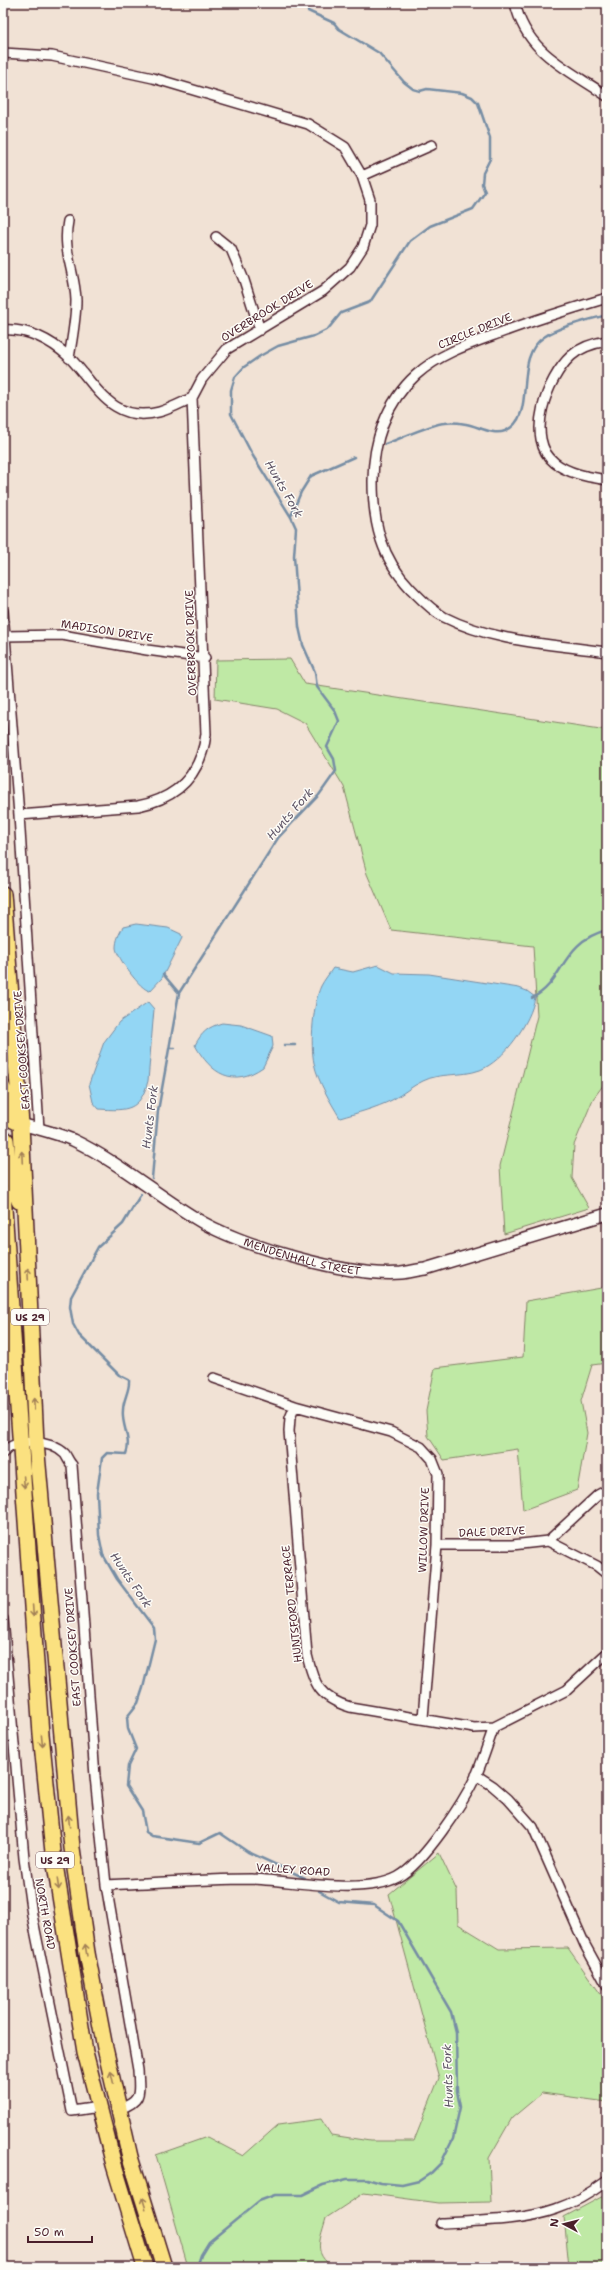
<svg xmlns="http://www.w3.org/2000/svg" width="610" height="2270" font-family="'Shantell Sans',sans-serif">
  <rect width="100%" height="100%" fill="#f1e2d5"/>
  <filter id="ink" filterUnits="userSpaceOnUse"><feTurbulence type="fractalNoise" baseFrequency=".025" numOctaves="2"/><feDisplacementMap in="SourceGraphic" scale="8" xChannelSelector="R" yChannelSelector="G"/><feConvolveMatrix kernelMatrix="1 2 1 2 8 2 1 2 1" color-interpolation-filters="sRGB"/></filter>
  <g filter="url(#ink)">
    <path fill="#bfe9a5" stroke="#848468" d="M290 659 305 684 607 730V1080L593 1099 574 1145 572 1178 589 1208 504 1234 500 1166 537 1016 533 946 391 930 367 874 344 787 305 723 277 709 215 699 216 660Z
      M607 1287V1363L592 1365 581 1401 587 1433 577 1490 523 1510 518 1449 444 1460 428 1436 426 1411 435 1368 523 1357 526 1301Z
      M439 1853 457 1891 458 1924 499 1949 568 1948 607 2003V2102L542 2093 512 2118 489 2158 491 2202 438 2203 364 2193 326 2218C321 2238 311 2254 334 2267H188L156 2155 207 2137 243 2156 278 2125 321 2119 331 2135 370 2141H414L439 2078 389 1894Z
      M607 2194V2267H569L564 2217Z"/>
    <path fill="#93d6f4" stroke="#768da4" d="M136 924 168 928 181 934 182 938 162 978 150 991C140 990 117 957 116 948 116 940 119 934 123 927Z
      M378 965 394 973 429 974 519 988 527 991 535 997C531 1022 504 1061 480 1070 461 1077 441 1072 423 1081 412 1086 403 1094 392 1100 376 1108 357 1113 340 1118 330 1101 318 1082 314 1063 310 1044 313 1003 321 986 324 980 329 974 333 968L353 972Z
      M148 1002 154 1009 148 1081C140 1111 127 1111 99 1109L93 1102 89 1084 104 1042 119 1022Z
      M222 1023 241 1025 272 1036 273 1046 263 1067C233 1088 211 1074 195 1045 202 1032 208 1027 222 1023Z"/>
    <g fill="none" stroke-linecap="round" stroke-linejoin="round">
      <path stroke="#768da4" stroke-width="2.5" d="M385 444C400 439 430 424 445 423 452 422 460 423 466 424 478 426 493 436 505 431 539 416 511 359 544 337 560 326 588 320 607 315
        M291 516 301 492 311 476 354 457
        M163 974 179 993
        M532 998C565 982 560 942 607 930
        M284 1045H295
        M171 1048H175
        M152 1178 158 1111 179 993 278 838 319 795 336 771 334 759 327 747 339 721 335 711 317 687 315 672 303 645 299 627 294 556 296 528 291 517 253 456 231 414V390L235 377 244 367 260 356 278 346 314 336 328 329 341 313 370 302 410 241 430 226 473 209 485 192 482 184 483 173 490 159V138L478 103 472 97 462 93 427 89 420 91 413 89 404 82 379 53 339 29 334 23 308 11 307 7 312 3
        M141 1194 123 1224 98 1247 71 1297 70 1307 73 1324 79 1335 119 1375 129 1380C130 1391 123 1399 123 1410 121 1426 132 1438 126 1454L107 1453 102 1458 97 1493 99 1535 103 1555 117 1579 154 1628 155 1639 143 1688 138 1703 127 1717 128 1729 136 1749 128 1766 126 1786 142 1811 146 1832 152 1836 199 1843 220 1833 248 1852 305 1878
        M197 2267 201 2255 209 2242 259 2201 275 2195H302L323 2185 347 2179H367L381 2183 402 2185 419 2181 431 2173 441 2163 453 2139 460 2107 457 2091 456 2032 451 2012 398 1921 374 1905 339 1902 319 1891"/>
      <g stroke="#4a1f2b" stroke-width="12">
        <path id="minor" d="M515 3C526 53 568 69 607 96
          M3 53 52 56 153 78 308 124 345 147 362 176 370 200V225L363 247 350 267 323 291 227 349 202 379 192 398 206 734C201 774 178 798 138 806L19 815
          M362 176 432 145
          M68 221C62 251 75 272 76 300 76 319 72 339 69 358
          M216 237 231 249 244 280 260 330
          M607 298C570 309 534 320 497 334 469 344 439 354 416 375 386 402 373 442 373 481 373 523 381 558 411 589 421 599 431 610 444 617 493 642 553 644 607 652
          M3 330C27 328 51 340 69 357 96 384 111 424 159 412 170 409 181 403 192 398
          M607 341C594 343 581 347 571 356 547 378 524 439 555 463 569 474 590 477 607 480
          M3 611 19 815 39 1129
          M5 636 62 635 147 650 205 658
          M214 1378 295 1406 391 1432 421 1447 432 1459 438 1474 437 1545 423 1718
          M295 1406 290 1418 289 1431 307 1655C314 1685 320 1698 350 1707L474 1728 494 1727 567 1690 607 1653
          M3 1453C15 1437 51 1440 65 1454 67 1457 69 1462 72 1465L95 1776 106 1885 138 2070C139 2093 143 2101 119 2109
          M548 1541 598 1495 607 1490
          M548 1541 597 1566 607 1574
          M437 1545H512L548 1541
          M3 1619 24 1858 32 1915 72 2111 99 2107
          M476 1775 493 1786 508 1799 533 1827 585 1945 607 1985
          M106 1885C154 1883 203 1879 251 1879 291 1880 362 1896 398 1877 424 1863 463 1803 476 1776 483 1760 488 1743 494 1727
          M441 2223C477 2221 522 2221 556 2209 574 2203 592 2192 607 2181"/>
      </g>
      <g stroke="#4a1f2b" stroke-width="14">
        <g id="tertiary">
          <path id="s1" d="M21 1124C38 1129 56 1133 73 1140 117 1161 154 1193 195 1218 239 1246 350 1277 401 1273 409 1272 417 1270 425 1269L607 1214"/>
        </g>
      </g>
      <g stroke="#4a1f2b" stroke-width="18">
        <path id="trunk" d="M3 894 21 1124 36 1443 72 1848 87 1953 105 2048 130 2157 164 2267
          M3 1088 11 1119 21 1124
          M3 1137 6 1140 9 1171 19 1201
          M3 1194 41 1734 53 1852 85 2052 114 2165 145 2267"/>
      </g>
      <use href="#minor" stroke="#fdfcf7" stroke-width="9"/>
      <use href="#tertiary" stroke="#fdfcf7" stroke-width="11"/>
      <use href="#trunk" stroke="#fbe180" stroke-width="15"/>
    </g>
    <defs><path id="oneway-shaft" d="M-6 0H5M1.5-3L5.5 0L1.5 3" fill="none" stroke-width="1.6" stroke-linecap="round" stroke-linejoin="round"/></defs>
    <g stroke="#a28056">
      <use href="#oneway-shaft" transform="translate(22 1157) rotate(-93)"/>
      <use href="#oneway-shaft" transform="translate(28 1274) rotate(-93)"/>
      <use href="#oneway-shaft" transform="translate(34 1404) rotate(-93)"/>
      <use href="#oneway-shaft" transform="translate(24 1482) rotate(86)"/>
      <use href="#oneway-shaft" transform="translate(33 1611) rotate(86)"/>
      <use href="#oneway-shaft" transform="translate(42 1741) rotate(84)"/>
      <use href="#oneway-shaft" transform="translate(69 1821) rotate(-96)"/>
      <use href="#oneway-shaft" transform="translate(58 1884) rotate(82)"/>
      <use href="#oneway-shaft" transform="translate(86 1950) rotate(-99)"/>
      <use href="#oneway-shaft" transform="translate(112 2077) rotate(-103)"/>
      <use href="#oneway-shaft" transform="translate(144 2203) rotate(-107)"/>
    </g>
  </g>
  <g text-anchor="middle" dominant-baseline="central" stroke-width="3" stroke-linejoin="round" paint-order="stroke">
    <g fill="#fdfcf7" stroke="#806168" stroke-width="1">
      <rect x="11" y="1309" width="38" height="16" rx="3"/>
      <rect x="36" y="1852" width="38" height="16" rx="3"/>
    </g>
    <g font-size="10" font-weight="bold" fill="#4a1f2b">
      <text x="30" y="1317">US 29</text>
      <text x="55" y="1860">US 29</text>
    </g>
    <g font-size="11" fill="#4a1f2b" stroke="#fdfcf7">
      <text transform="translate(267 311) rotate(-32)">OVERBROOK DRIVE</text>
      <text transform="translate(475 331) rotate(-22)">CIRCLE DRIVE</text>
      <text transform="translate(107 631) rotate(9)">MADISON DRIVE</text>
      <text transform="translate(191 643) rotate(-92)">OVERBROOK DRIVE</text>
      <text transform="translate(22 1050) rotate(-94)">EAST COOKSEY DRIVE</text>
      <text stroke="none"><textPath href="#s1" startOffset="314">MENDENHALL STREET</textPath></text>
      <text transform="translate(424 1530) rotate(-88)">WILLOW DRIVE</text>
      <text transform="translate(492 1532) rotate(-2)">DALE DRIVE</text>
      <text transform="translate(292 1604) rotate(-96)">HUNTSFORD TERRACE</text>
      <text transform="translate(73 1647) rotate(-94)">EAST COOKSEY DRIVE</text>
      <text transform="translate(293 1870) rotate(4)">VALLEY ROAD</text>
      <text transform="translate(45 1914) rotate(80)">NORTH ROAD</text>
    </g>
    <g font-size="12" font-style="italic" fill="#605667" stroke="#fdfcf7">
      <text transform="translate(284 489) rotate(60)">Hunts Fork</text>
      <text transform="translate(290 814) rotate(-49)">Hunts Fork</text>
      <text transform="translate(150 1117) rotate(-83)">Hunts Fork</text>
      <text transform="translate(131 1580) rotate(56)">Hunts Fork</text>
      <text transform="translate(448 2076) rotate(-92)">Hunts Fork</text>
    </g>
  </g>
  <rect width="610" height="2270" fill="none" stroke="#fdfcf7" stroke-width="16"/>
  <rect x="8" y="8" width="594" height="2254" fill="none" stroke="#4a1f2b" stroke-width="1.5" filter="url(#ink)"/>
  <g transform="translate(564 2224) rotate(277)" stroke="#fdfcf7" stroke-width="3" paint-order="stroke">
  <path d="M0-3L7 15L0 10L-7 15Z" fill="#4a1f2b"/>
  <text y="-6" font-size="11" font-weight="bold" text-anchor="middle" fill="#4a1f2b">N</text>
  </g>
  <path d="M28 2236v6h64v-6" fill="none" stroke="#4a1f2b" stroke-width="2"/>
  <text x="34" y="2236" font-size="12" fill="#4a1f2b" stroke="#fdfcf7" stroke-width="3" paint-order="stroke">50 m</text>
</svg>
